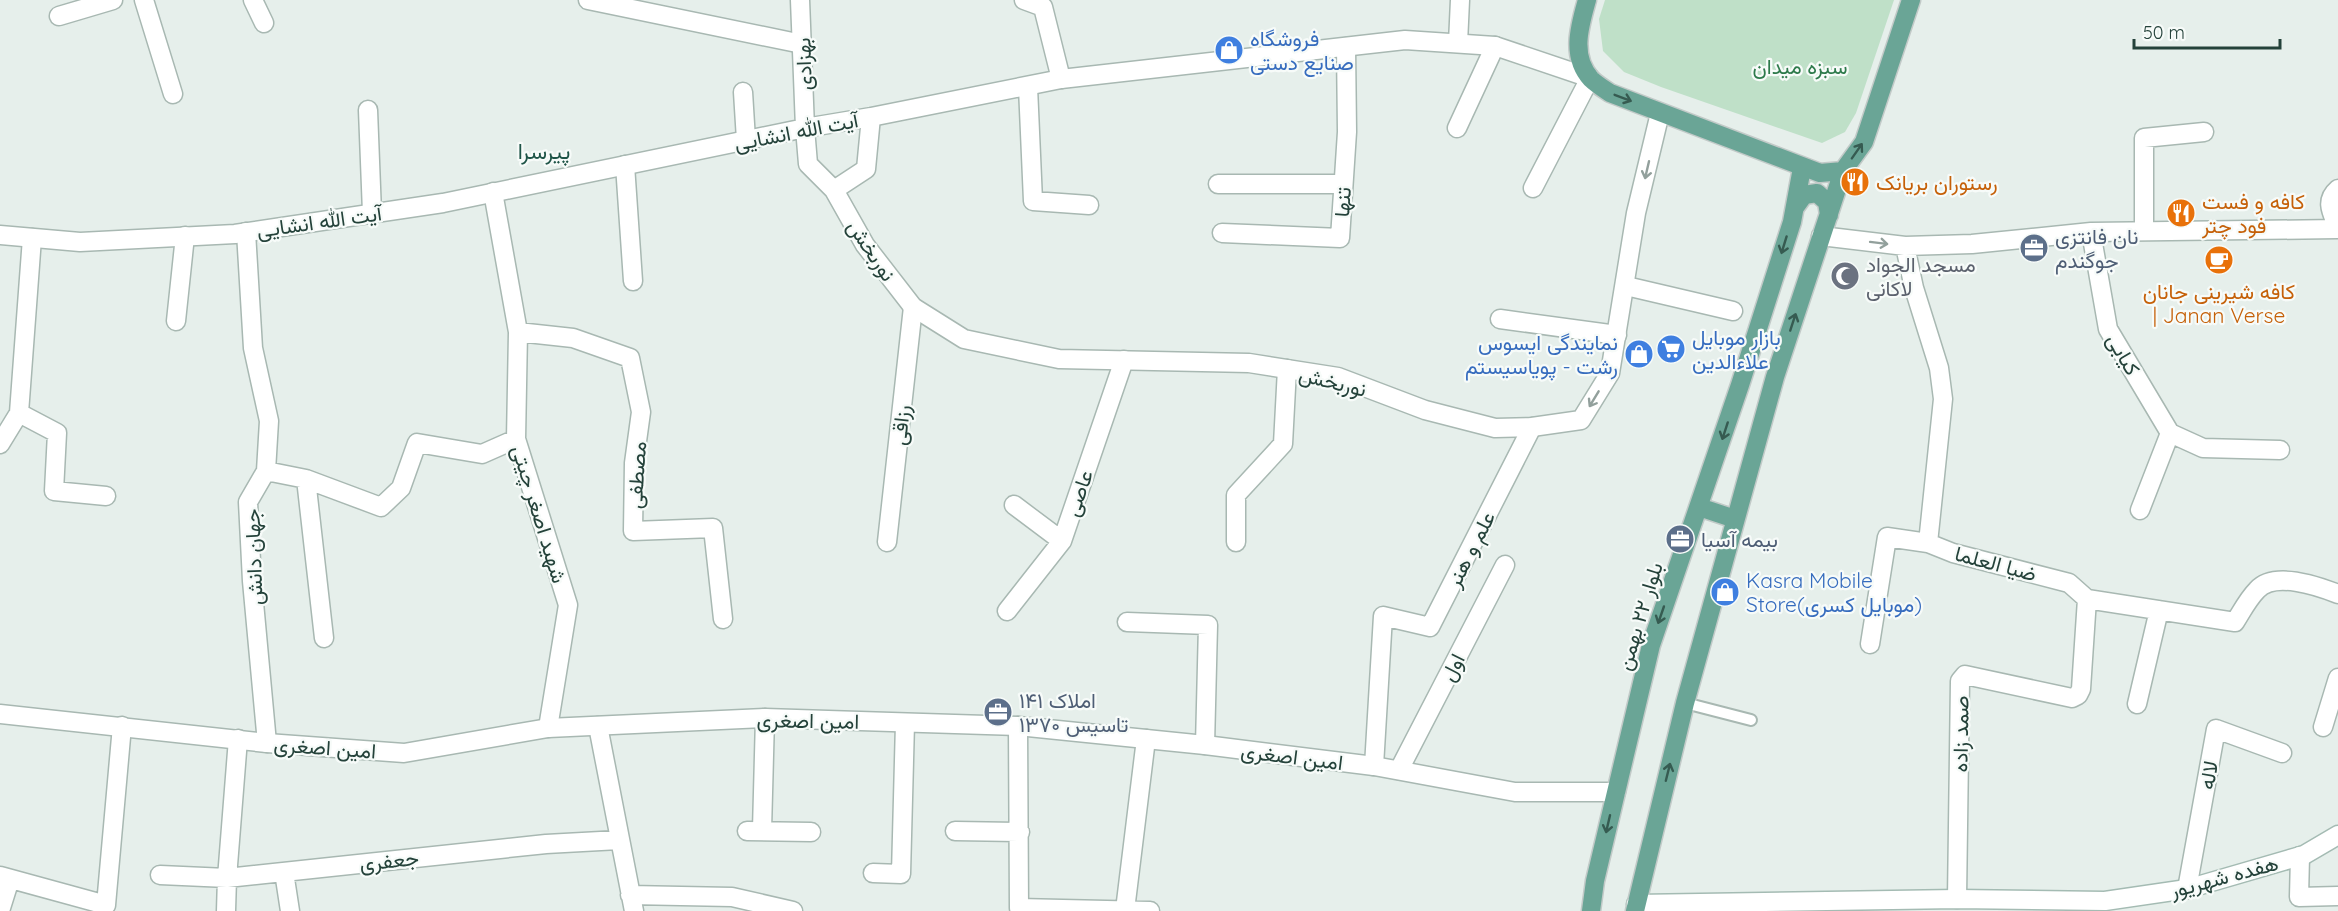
<svg xmlns="http://www.w3.org/2000/svg" width="2338" height="911" font-family="Quicksand,Vazirmatn,sans-serif">
  <rect width="100%" height="100%" fill="#e6efeb"/>
  <path fill="#bfe0c8" d="M1605 0H1894L1856 113 1845 132 1822 143 1661 87 1624 72 1603 51 1599 19Z"/>
  <g fill="none" stroke-linecap="round" stroke-linejoin="round">
    <g stroke="#a8b8b2" stroke-width="14">
      <path id="service" d="M1685 703 1751 720"/>
    </g>
    <g stroke="#a8b8b2" stroke-width="21">
      <path id="minor" d="M144 0 173 94
        M253 0 264 23
        M588 0 802 44
        M1024 0 1043 7 1061 79
        M59 16 113 0
        M1458 43 1460 0
        M1028 87 1033 201 1089 205
        M743 92 746 140
        M368 110 372 213
        M1457 128 1495 46
        M625 165 633 281
        M1218 184H1343
        M1533 188 1590 78
        M2338 189C2324 201 2332 213 2338 228
        M493 192 518 332 516 439 568 605 548 728
        M2144 231V138L2204 132
        M246 232 253 348 269 421 266 471 248 502 252 581 267 743
        M2091 232 2108 329 2170 433 2140 510
        M1222 233 1340 238 1347 132 1346 47
        M1821 236 1905 246 1972 244 2091 232 2338 229
        M1905 246 1914 288 1939 368 1943 399 1928 543 1953 553 2069 583 2087 599 2235 622C2242 611 2248 599 2257 590 2274 571 2318 586 2338 594
        M1626 286 1733 311
        M1500 319 1617 335
        M176 321 185 236
        M518 332 573 338 630 358 641 412 634 463 633 531 713 528 723 619
        M19 413 57 433 54 491 106 496
        M2170 433 2203 448 2280 450
        M0 444 19 413 32 238
        M266 471 306 479 381 507 401 488 417 443 482 454 516 439
        M306 479 324 638
        M1014 505 1062 541
        M887 542 913 307
        M1236 542V495L1283 444 1287 369
        M1007 611 1062 541 1124 360
        M1127 622 1208 625 1205 745
        M1870 644 1887 537 1928 543
        M2137 704 2159 610
        M598 726 634 911
        M1018 726 1019 908 1150 911
        M2323 727 2338 678
        M1374 766 1383 616 1430 627 1532 427
        M1399 770 1505 565
        M762 830 765 718
        M747 831 811 832
        M955 831 1020 832
        M2300 856 2299 897 2338 896
        M284 872 290 911
        M873 873 901 874 905 723
        M160 875 227 878 546 844 619 840
        M0 876 106 905 122 726
        M2187 889 2216 729 2282 753
        M630 895 732 897 793 911
        M1957 899 1960 681 1965 675 2072 698 2078 695 2081 689 2087 599
        M1125 910 1146 739
        M0 911 10 879
        M226 911 227 878 238 739"/>
    </g>
    <g stroke="#a8b8b2" stroke-width="21">
      <path id="tertiary" d="M800 0 805 128 808 164 834 190 865 245 913 307 964 339 1059 359 1249 363 1338 377 1425 410 1495 428 1532 427 1581 420 1610 373 1636 213 1660 113
        M834 190 866 169 871 117
        M0 235 80 242 235 234 443 203 805 128 871 117 1061 79 1405 40 1495 46 1590 78
        M0 714 267 743 404 753 548 728 765 718 1018 726 1205 745 1374 766 1515 792H1616"/>
    </g>
    <g stroke="#a4bbb3" stroke-width="21">
      <path id="secondary" d="M1636 904 1957 899 2105 901 2187 889 2304 855 2338 835"/>
    </g>
    <g stroke="#c2cac8" stroke-width="21">
      <path id="primary" d="M1587 0C1580 25 1570 56 1591 79 1596 84 1604 89 1610 93L1820 173 1843 171 1864 142 1911 0
        M1796 206 1804 195 1817 193 1827 202 1829 215
        M1699 507 1735 519
        M1591 911 1595 881 1651 645 1740 385 1792 222 1802 168
        M1635 911 1685 703 1775 377 1843 171"/>
    </g>
    <use href="#service" stroke="#fff" stroke-width="10"/>
    <use href="#minor" stroke="#fff" stroke-width="18"/>
    <use href="#tertiary" stroke="#fff" stroke-width="18"/>
    <use href="#secondary" stroke="#fff" stroke-width="18"/>
    <use href="#primary" stroke="#6aa596" stroke-width="18"/>
  </g>
  <defs><path id="oneway-shaft" d="M-6 0H5M1.5-3L5.5 0L1.5 3" fill="none" stroke-width="1.6" stroke-linecap="round" stroke-linejoin="round" transform="scale(1.5)"/></defs>
  <g stroke="#365b51">
    <use href="#oneway-shaft" transform="translate(1623 98) rotate(21)"/>
    <use href="#oneway-shaft" transform="translate(1857 151) rotate(-55)"/>
    <use href="#oneway-shaft" transform="translate(1784 245) rotate(107)"/>
    <use href="#oneway-shaft" transform="translate(1793 322) rotate(-72)"/>
    <use href="#oneway-shaft" transform="translate(1725 431) rotate(108)"/>
    <use href="#oneway-shaft" transform="translate(1661 615) rotate(109)"/>
    <use href="#oneway-shaft" transform="translate(1668 772) rotate(-76)"/>
    <use href="#oneway-shaft" transform="translate(1608 824) rotate(103)"/>
  </g>
  <g stroke="#92a09c">
    <use href="#oneway-shaft" transform="translate(1647 170) rotate(103)"/>
    <use href="#oneway-shaft" transform="translate(1879 243) rotate(7)"/>
    <use href="#oneway-shaft" transform="translate(1594 399) rotate(121)"/>
  </g>
  <defs>
    <g id="shop-disc" transform="scale(1.5)"><circle r="9.5" fill="#3f7fe0" stroke="#f7fbf9"/><path d="M-5-2.5h2.3a2.7 3.5 0 0 1 5.4 0H5L5.5 6h-11ZM-1.5-2.5h3a1.5 2.3 0 0 0-3 0Z" fill="#fff"/></g>
    <g id="restaurant-disc" transform="scale(1.5)"><circle r="9.5" fill="#e8710a" stroke="#f7fbf9"/><path d="M-5-6h1v4h1v-4h1v4h1v-4h1v5L-1.5 .5V6h-2V.5L-5-1ZM5-6V6H3V1.5H1.5Q1.5-4 5-6Z" fill="#fff"/></g>
    <g id="office-disc" transform="scale(1.5)"><circle r="9.5" fill="#5c6f8a" stroke="#f7fbf9"/><path d="M-6-3h4V-5.5h4V-3h4V5H-6ZM-1-4.5V-3h2v-1.5ZM-6 0V1H6V0Z" fill="#fff"/></g>
    <g id="cafe-disc" transform="scale(1.5)"><circle r="9.5" fill="#e8710a" stroke="#f7fbf9"/><path d="M-5.5-4.5H6V0H3Q3 3.5 0 3.5H-2.5Q-5.5 3.5-5.5 0ZM3-3.2v2h1.7v-2ZM-6 4.5H4V6H-6Z" fill="#fff"/></g>
    <g id="mosque-disc" transform="scale(1.5)"><circle r="9.5" fill="#6b7280" stroke="#f7fbf9"/><path d="M3.5-4.9A6 6 0 1 0 3.5 4.9A5 5 0 1 1 3.5-4.9Z" fill="#fff"/></g>
    <g id="supermarket-disc" transform="scale(1.5)"><circle r="9.5" fill="#3f7fe0" stroke="#f7fbf9"/><path d="M-6-5.5h2.5l.6 2H6L4.5 2H-2.5L-4.4-4H-6ZM-1.5 3.2a1.3 1.3 0 1 0 .1 0ZM3 3.2a1.3 1.3 0 1 0 .1 0Z" fill="#fff"/></g>
  </defs>
  <g fill-rule="evenodd">
    <use href="#shop-disc" x="1229" y="50"/>
    <use href="#restaurant-disc" x="1855" y="182"/>
    <use href="#restaurant-disc" x="2181" y="213"/>
    <use href="#office-disc" x="2034" y="248"/>
    <use href="#cafe-disc" x="2219" y="260"/>
    <use href="#mosque-disc" x="1845" y="276"/>
    <use href="#supermarket-disc" x="1671" y="349"/>
    <use href="#shop-disc" x="1639" y="354"/>
    <use href="#office-disc" x="1680" y="539"/>
    <use href="#shop-disc" x="1725" y="592"/>
    <use href="#office-disc" x="998" y="712"/>
  </g>
  <g text-anchor="middle" dominant-baseline="central" stroke-width="4.5" stroke-linejoin="round" paint-order="stroke">
    <g font-size="21" fill="#366cbe" stroke="#f7fbf9" text-anchor="start">
      <text x="1250" y="38">فروشگاه<tspan x="1250" dy="24">صنایع دستی</tspan></text>
      <text x="1692" y="337">بازار موبایل<tspan x="1692" dy="24">علاءالدین</tspan></text>
      <text x="1618" y="342" text-anchor="end">نمایندگی ایسوس<tspan x="1618" dy="24">رشت - پویاسیستم</tspan></text>
      <text x="1746" y="580">Kasra Mobile<tspan x="1746" dy="24">Store(موبایل کسری)</tspan></text>
    </g>
    <g font-size="21" fill="#24423a" stroke="#f7fbf9">
      <text transform="translate(803 64) rotate(-92)">بهزادی</text>
      <text transform="translate(796 131) rotate(-11)">آیت الله انشایی</text>
      <text transform="translate(1342 202) rotate(-86)">تنها</text>
      <text transform="translate(319 221) rotate(-8)">آیت الله انشایی</text>
      <text transform="translate(872 250) rotate(56)">نوربخش</text>
      <text transform="translate(2124 354) rotate(60)">کیابی</text>
      <text transform="translate(1333 381) rotate(14)">نوربخش</text>
      <text transform="translate(900 425) rotate(-84)">رزاقی</text>
      <text transform="translate(636 475) rotate(-86)">مصطفی</text>
      <text transform="translate(1078 493) rotate(-71)">عاصی</text>
      <text transform="translate(540 514) rotate(73)">شهید اصغر چیتی</text>
      <text transform="translate(1470 549) rotate(-63)">علم و هنر</text>
      <text transform="translate(253 557) rotate(-92)">جهان دانش</text>
      <text transform="translate(1996 563) rotate(15)">ضیا العلما</text>
      <text transform="translate(1639 616) rotate(-73)">بلوار ۲۲ بهمن</text>
      <text transform="translate(1452 667) rotate(-63)">اول</text>
      <text transform="translate(808 720) rotate(1)">امین اصغری</text>
      <text transform="translate(1960 734) rotate(-89)">صمد زاده</text>
      <text transform="translate(325 747) rotate(4)">امین اصغری</text>
      <text transform="translate(1292 756) rotate(7)">امین اصغری</text>
      <text transform="translate(2208 775) rotate(-80)">لاله</text>
      <text transform="translate(389 860) rotate(-6)">جعفری</text>
      <text transform="translate(2224 876) rotate(-15)">هفده شهریور</text>
    </g>
    <g font-size="21" fill="#2d7a4b" stroke="#f7fbf9">
      <text x="1800" y="66">سبزه میدان</text>
    </g>
    <g font-size="21" fill="#c56008" stroke="#f7fbf9" text-anchor="start">
      <text x="1876" y="182">رستوران بریانک</text>
      <text x="2202" y="201">کافه و فست<tspan x="2202" dy="24">فود چتر</tspan></text>
      <text x="2219" y="291" text-anchor="middle">کافه شیرینی جانان<tspan x="2219" dy="24">| Janan Verse</tspan></text>
    </g>
    <g font-size="21" fill="#4e5e75" stroke="#f7fbf9" text-anchor="start">
      <text x="2055" y="236">نان فانتزی<tspan x="2055" dy="24">جوگندم</tspan></text>
      <text x="1701" y="539">بیمه آسیا</text>
      <text x="1019" y="700">املاک ۱۴۱<tspan x="1019" dy="24">تاسیس ۱۳۷۰</tspan></text>
    </g>
    <g font-size="21" fill="#5b616d" stroke="#f7fbf9" text-anchor="start">
      <text x="1866" y="264">مسجد الجواد<tspan x="1866" dy="24">لاکانی</tspan></text>
    </g>
    <g font-size="22" fill="#1f5548" stroke="#f7fbf9">
      <text x="544" y="151">پیرسرا</text>
    </g>
  </g>
  <path d="M2134 39v9h146v-9" fill="none" stroke="#24423a" stroke-width="3"/>
  <text x="2143" y="39" font-size="18" fill="#24423a" stroke="#f7fbf9" stroke-width="4.5" paint-order="stroke">50 m</text>
</svg>
